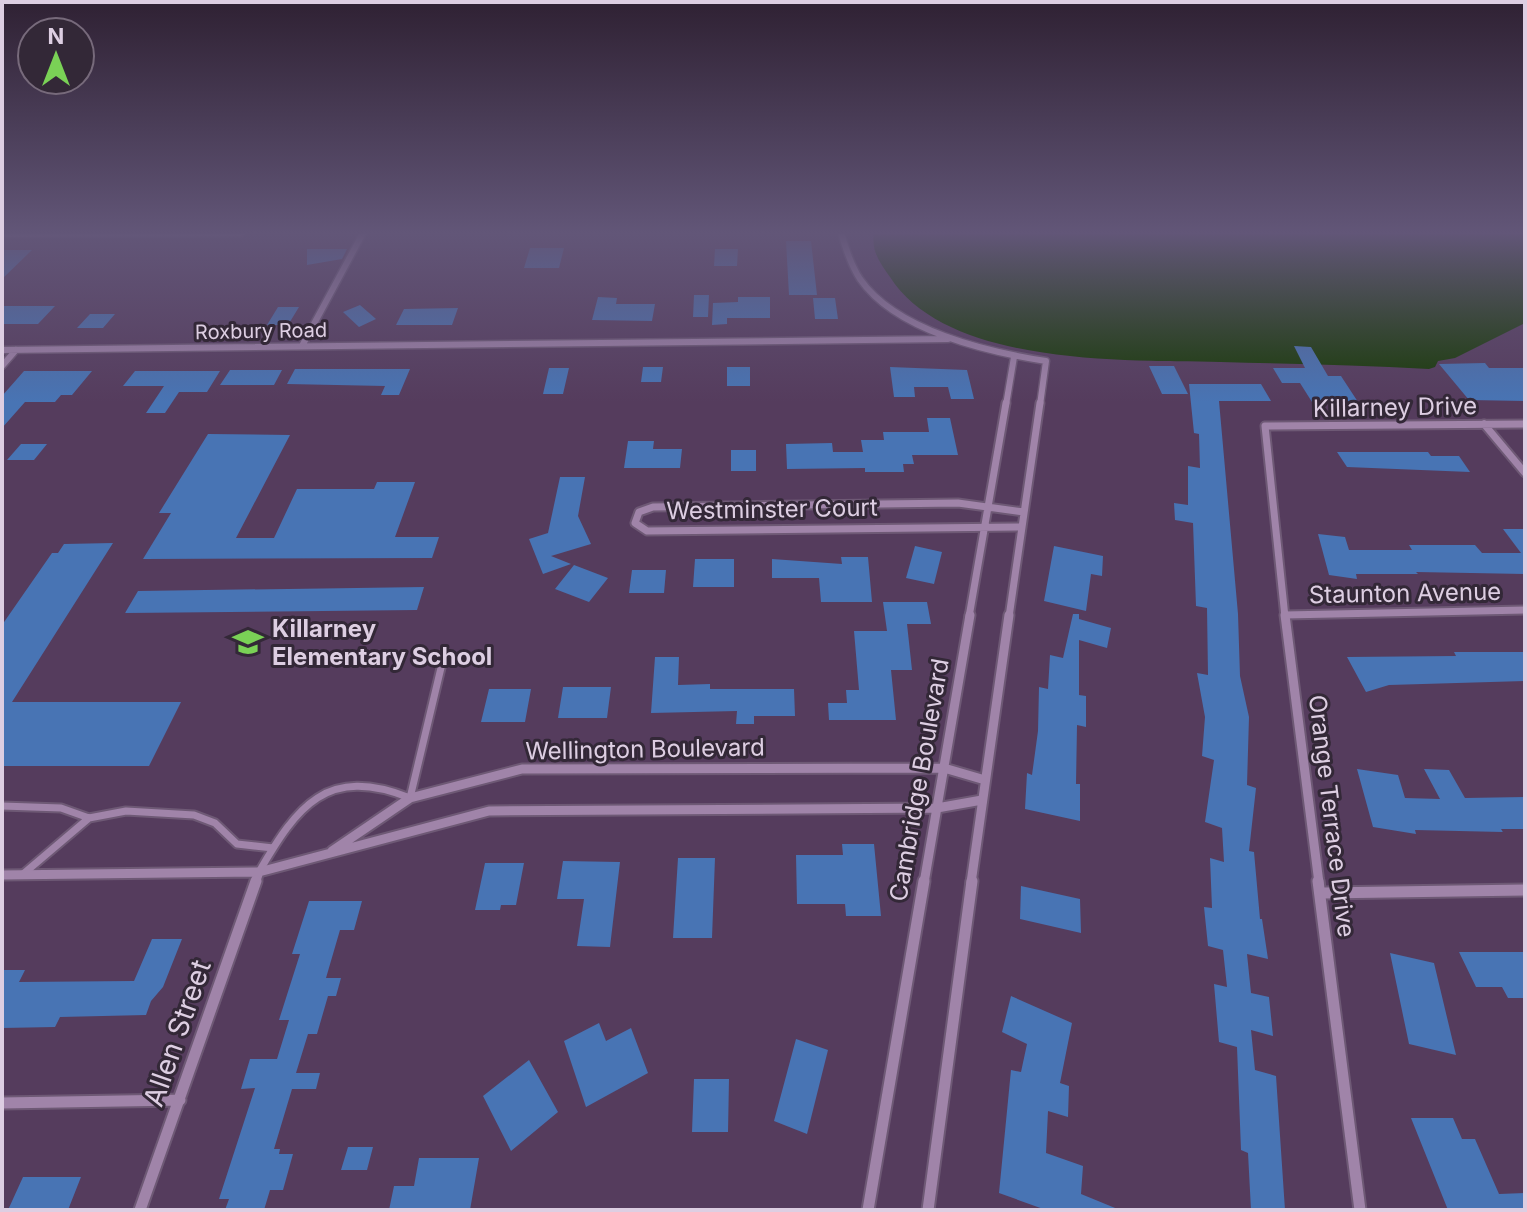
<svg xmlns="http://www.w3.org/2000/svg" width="1527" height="1212" font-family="Inter,sans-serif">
  <rect width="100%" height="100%" fill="#553c5d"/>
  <path fill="#173a05" d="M874 233H1525V323L1455 358 1438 361 1435 367 1429 369C1360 365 1291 364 1221 362 1127 360 948 367 890 277 880 263 871 251 874 233Z"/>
  <path fill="#4874b4" d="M786 241H811L817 295H789Z
    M530 248H564L559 268H524Z
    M307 249H347L342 259 307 265Z
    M715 249H738L737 266H714Z
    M2 250H32L2 279Z
    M694 295H709L708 317H693Z
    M598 297 617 298 616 304H655L652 321 592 320Z
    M738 297H770V318H727V324L712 325 713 303 738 302Z
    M813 298H835L838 319H815Z
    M360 305 376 319 359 327 343 312Z
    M2 306H55L38 324H2Z
    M278 307H299L288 325H267Z
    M458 308 452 325H396L404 309Z
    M90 314H115L103 328H77Z
    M1294 346 1311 347 1328 376H1341L1358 402H1312L1300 383H1282L1273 368H1305Z
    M1485 363 1489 368H1525V401L1469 400 1439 364Z
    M1149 366H1174L1188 394H1162Z
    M643 367H663L661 382H641Z
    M727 367H750V386H727Z
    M890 367 967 370 974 399H951L948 387H914L915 397H894Z
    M549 368H569L563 394H543Z
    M295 369H410L399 395H381L385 386 287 384Z
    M230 370H282L274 385H220Z
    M24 371H92L72 395H61L55 402H25L2 428V396Z
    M135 371H220L207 392H179L165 413H146L164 386H123Z
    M1189 384H1261L1271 401H1219L1238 614 1240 676 1249 717 1247 785 1256 788 1249 851 1254 852 1260 919H1262L1268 959 1247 954 1251 993 1269 997 1273 1036 1251 1030 1255 1070 1276 1076 1285 1210H1251L1248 1153 1241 1150 1237 1047 1219 1042 1214 984 1227 987 1223 950 1208 946 1204 907 1212 908 1210 858 1224 862 1222 828 1205 822 1214 760 1202 756 1205 717 1197 673 1208 675 1207 608 1196 606 1193 523 1175 520 1174 503 1188 505V466L1200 468 1199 434 1194 433Z
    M927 418H950L958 455H912L914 464H903L904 472H865V468L787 469 786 444 832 443 833 452H863L861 440H884L883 432H929Z
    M208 434 290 435 236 538H274L297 489H374L377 482H415L395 537H439L432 558 143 559 171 513H159Z
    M628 441H654L653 449H682L680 468H624Z
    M21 444H47L34 460H7Z
    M731 450H756V471H731Z
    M1337 452H1428L1431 456H1459L1470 472 1347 467Z
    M560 477H585L578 516 591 544 551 556 571 564 543 574 529 539 548 533Z
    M1503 529H1525V574L1416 572 1418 574H1356L1357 579 1329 575 1318 534 1345 537 1349 550H1412L1409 545H1475L1482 553H1521Z
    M113 543 12 702H181L149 766H2V625L52 553H58L64 544Z
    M915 546 942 552 934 584 906 578Z
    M1054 546 1103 556 1102 576 1091 574 1086 611 1044 601Z
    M841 557H868L872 602H821L819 578H772V559L842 564Z
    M695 559H734V587H693Z
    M574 565 608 578 589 602 555 589Z
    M632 570H666L664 593H629Z
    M424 587 417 610 125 613 138 591Z
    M883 602H927L931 624H907L912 670H891L896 720H829L828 703H847L846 690H859L854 631H887Z
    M1073 614H1079V619L1111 628 1107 648 1079 640V695L1086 696V727L1077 725 1076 784H1080V821L1025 809 1027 773 1032 775 1038 731 1039 687 1048 689 1050 655 1063 658Z
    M1454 652H1525V681L1389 685 1366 692 1347 657 1456 656Z
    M655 657H679L678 685 710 684V689H794L795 716H754V724H736L737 711 651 713Z
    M563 687H611L607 718H558Z
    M489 689H531L525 722H481Z
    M1357 769 1398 775 1405 798 1440 799 1424 769 1449 770 1465 798 1525 797V829H1501L1503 832 1415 830 1416 834 1373 827Z
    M842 844H874L881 916H846L845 904H797L796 855H843Z
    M678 858H715L712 938H673Z
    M563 861 620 862 610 947 577 946 584 899H557Z
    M485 863H524L516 905H501L500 910H475Z
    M1021 886 1080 899 1081 933 1020 919Z
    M309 901H362L354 930H340L326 978H341L336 996H328L317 1034H308L296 1073H320L316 1089H292L274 1149H280L279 1154H293L283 1190H270L264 1210H225L229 1199H219L255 1088 241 1089 250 1059H277L289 1020H279L300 954H292Z
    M152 939H182L163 987 151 1001 146 1015 60 1017 55 1027 2 1028V970H25L19 982 134 981Z
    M1459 952H1525V998H1508L1502 987H1476Z
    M1390 953 1434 963 1456 1055 1409 1044Z
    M1011 996 1072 1023 1060 1083 1069 1086 1068 1117 1048 1111 1046 1153 1083 1166 1081 1194 1120 1210H1046L999 1193 1011 1070 1021 1072 1027 1044 1002 1032Z
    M599 1023 606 1041 631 1028 648 1073 586 1107 564 1041Z
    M796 1039 828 1050 807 1134 774 1121Z
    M529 1060 558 1112 511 1151 483 1096Z
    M694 1079H729L728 1132H692Z
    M1411 1118H1453L1462 1139H1475L1499 1194 1525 1193V1210H1448Z
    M348 1147H373L367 1170H341Z
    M419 1158H479L470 1210H389L394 1186H414Z
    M23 1177H81L68 1210H8Z"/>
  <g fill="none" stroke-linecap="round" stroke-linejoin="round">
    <g stroke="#6e5975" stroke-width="11">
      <path id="lane" d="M2 806 61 808 89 818 126 811 194 815 215 823 237 844 273 848
        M259 872C297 806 327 765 410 798L445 651
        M22 875 89 818"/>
    </g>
    <g stroke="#6e5975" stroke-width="9">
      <path id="street-far3" d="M841 233C846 249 851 265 860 279 896 331 988 352 1046 361L1040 405
        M2 234 241 233
        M302 346 363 233
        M2 350 948 339
        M2 366 16 350
        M1006 405 1014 357"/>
    </g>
    <g stroke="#6e5975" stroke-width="11">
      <path id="street-far2" d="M1484 424 1525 473
        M1022 527 647 531 635 523 639 512 653 507 958 503 1024 512
        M1285 615 1525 610
        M969 617 1006 403
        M1009 617 1040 403
        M1285 617 1265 426 1525 424"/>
    </g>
    <g stroke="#6e5975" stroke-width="13">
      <path id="street-far1" d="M1285 615 1319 883
        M332 851 410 798 522 769 944 768 985 780
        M2 875 259 872 489 811 937 808 982 800
        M255 883 259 872
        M924 883 970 615
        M971 883 1009 615"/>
    </g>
    <g stroke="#6e5975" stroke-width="15">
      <path id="street" d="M1318 881 1360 1210
        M1323 893 1525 890
        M2 1103 180 1100
        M140 1210 256 881
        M868 1210 924 881
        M928 1210 972 881"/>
    </g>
    <use href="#lane" stroke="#a084a9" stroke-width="7"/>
    <use href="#street-far3" stroke="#a084a9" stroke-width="6"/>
    <use href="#street-far2" stroke="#a084a9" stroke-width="7"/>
    <use href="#street-far1" stroke="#a084a9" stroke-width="9"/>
    <use href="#street" stroke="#a084a9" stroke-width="11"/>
  </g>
  <linearGradient id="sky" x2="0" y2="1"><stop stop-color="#2f2133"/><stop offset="0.58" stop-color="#625678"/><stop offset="1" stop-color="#625678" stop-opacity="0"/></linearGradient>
  <rect width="1527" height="402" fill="url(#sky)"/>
  <defs>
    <g id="school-bare" transform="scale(2.4)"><path d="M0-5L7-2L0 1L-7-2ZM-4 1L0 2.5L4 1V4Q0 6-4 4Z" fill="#7ad156" stroke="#332837" stroke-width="2.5" paint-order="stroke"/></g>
  </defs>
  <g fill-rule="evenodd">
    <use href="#school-bare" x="248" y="642"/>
  </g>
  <g text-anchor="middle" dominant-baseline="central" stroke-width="6" stroke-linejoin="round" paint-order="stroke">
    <g font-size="20" fill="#ddcee2" stroke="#332837">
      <text transform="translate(261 331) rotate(-1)">Roxbury Road</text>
    </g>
    <g font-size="24" fill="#ddcee2" stroke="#332837">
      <text transform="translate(1395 407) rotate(-1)">Killarney Drive</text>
      <text transform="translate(772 509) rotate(-1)">Westminster Court</text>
      <text transform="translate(1405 593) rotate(-1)">Staunton Avenue</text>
      <text transform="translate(645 749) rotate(-1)">Wellington Boulevard</text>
      <text transform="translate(919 780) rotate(-80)">Cambridge Boulevard</text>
      <text transform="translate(1332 816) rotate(83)">Orange Terrace Drive</text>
    </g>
    <g font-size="24" font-weight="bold" fill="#ddcee2" stroke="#332837" text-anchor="start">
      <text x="272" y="628">Killarney<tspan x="272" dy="28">Elementary School</tspan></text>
    </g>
    <g font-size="28" fill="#ddcee2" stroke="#332837">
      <text transform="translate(177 1033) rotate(-71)">Allen Street</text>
    </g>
  </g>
  <rect width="1527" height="1212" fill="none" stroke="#ddcee2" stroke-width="8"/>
  <g transform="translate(56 56)"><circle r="38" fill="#332837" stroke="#776a7b" stroke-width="2"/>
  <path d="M0-6L14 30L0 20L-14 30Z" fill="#7ad156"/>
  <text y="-12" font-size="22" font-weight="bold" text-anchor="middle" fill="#ddcee2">N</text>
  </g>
</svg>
